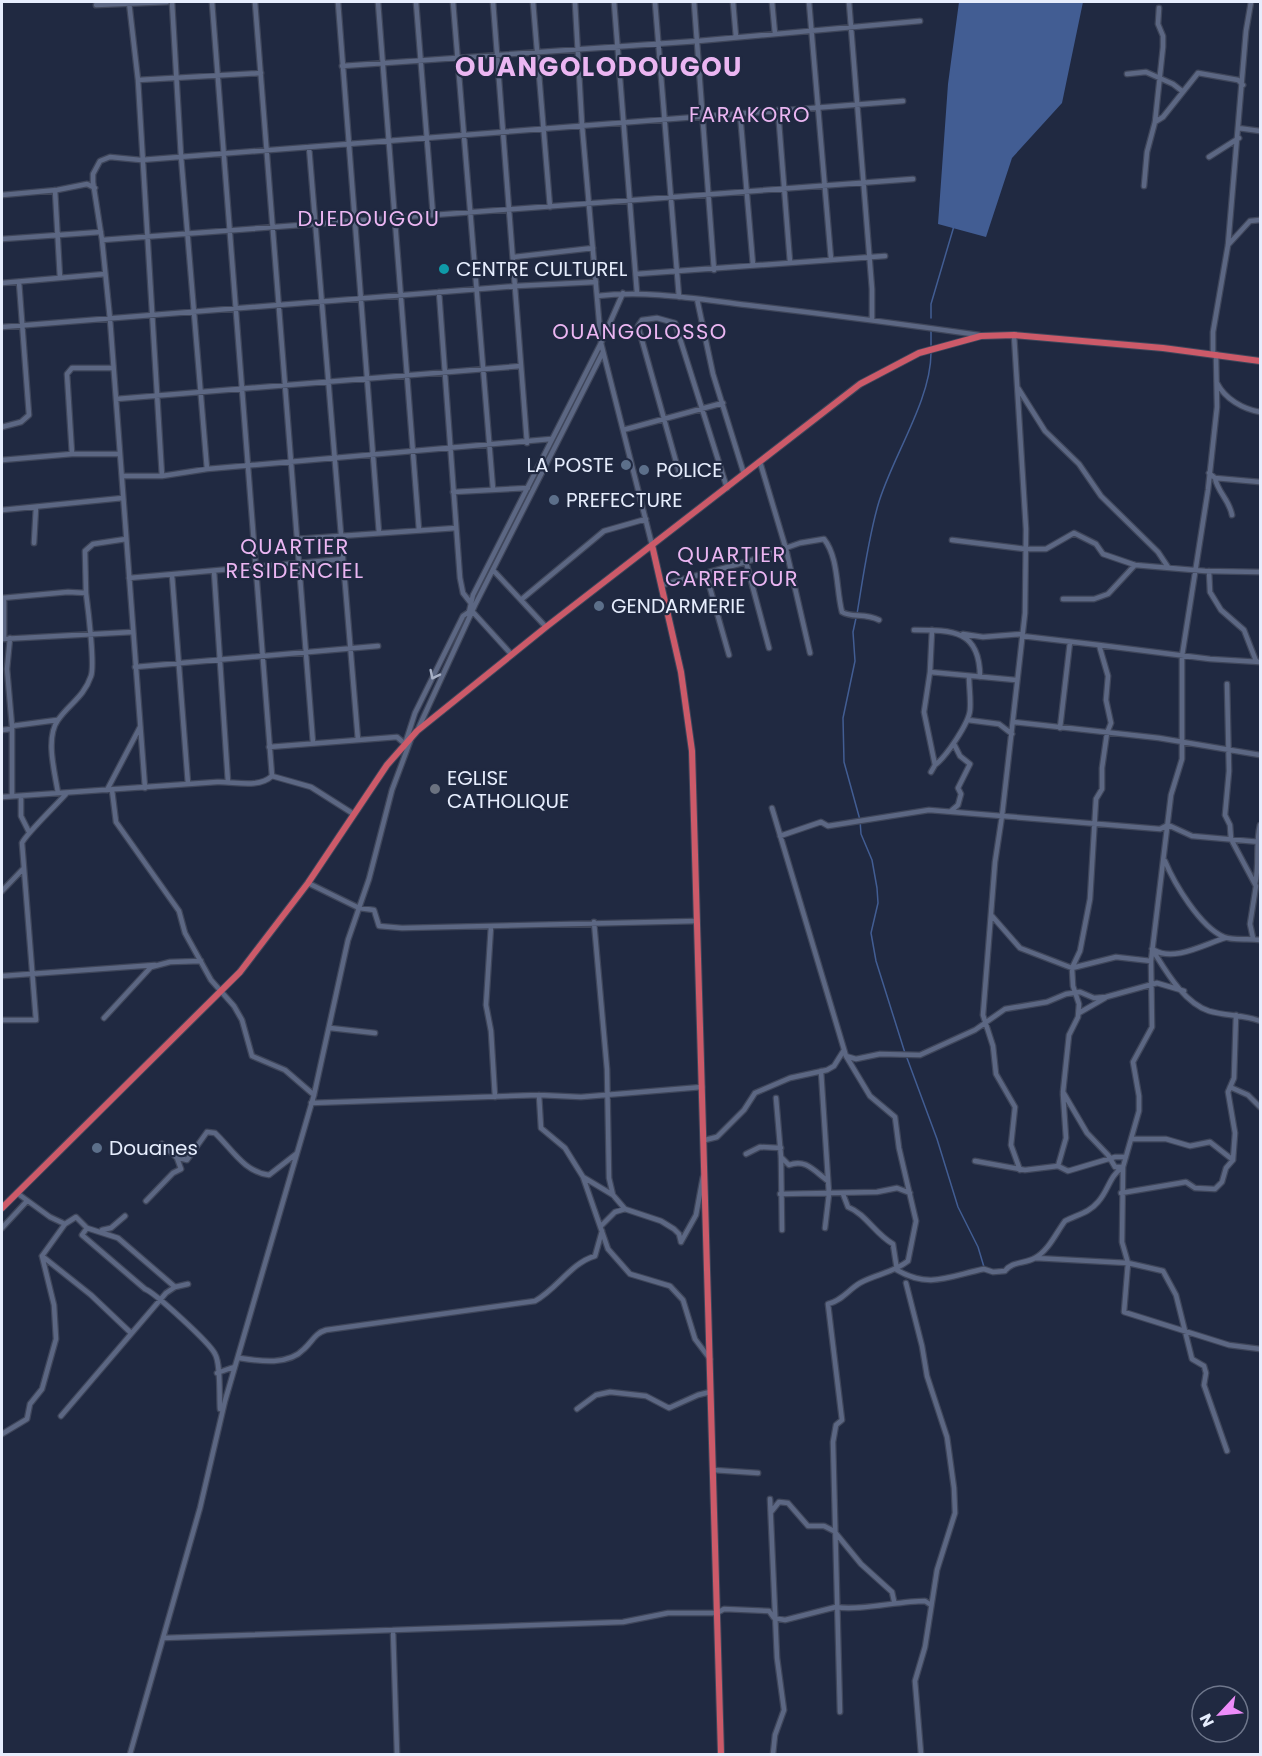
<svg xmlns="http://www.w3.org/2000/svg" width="1262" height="1756" font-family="Poppins,sans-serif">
  <rect width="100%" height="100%" fill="#202941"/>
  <path fill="#425d93" d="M959 2H1083L1062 103 1012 158 986 237 938 224 948 84Z"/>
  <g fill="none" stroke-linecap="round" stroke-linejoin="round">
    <path stroke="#425d93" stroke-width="1.5" d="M931 318V304L954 226
      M931 331V345
      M857 614C863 578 868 540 878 505 891 459 931 401 931 353
      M856 618 853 632 855 661 843 718 844 762 860 820 861 834 872 860 877 888 878 903 871 933 876 961 905 1053
      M907 1058 937 1139 958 1207 978 1247 984 1267"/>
    <g stroke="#3f465a" stroke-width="7">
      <path id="minor" d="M129 2 138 80 162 476
        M172 2 181 156 207 469
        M212 2 272 776
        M255 2 313 743
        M338 2 379 533
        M378 2 419 530
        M416 2 433 215
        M453 2 493 489
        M493 2 527 443
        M533 2 550 207
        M575 2 582 125 601 343 652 545
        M614 2 637 293
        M655 2 679 297
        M694 2 714 270
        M733 2 736 37
        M772 2 775 34
        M809 2 831 259
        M849 2 872 289V319
        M96 5 167 2
        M342 66 698 41 920 21
        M1127 74 1146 72 1173 84 1182 91
        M138 80 261 73
        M778 110 790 262
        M740 113 753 265
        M1155 122 1163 117 1198 73 1238 80 1243 85
        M1238 128 1260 131
        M309 147 358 740
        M1209 157 1239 138
        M1144 186 1147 152 1155 122 1163 47V36L1158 24 1159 8
        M55 190 60 278
        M2 195 57 190 87 184 95 188
        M2 239 101 232
        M102 240 913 179
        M1228 245 1250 221 1260 220
        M514 257 593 248
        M636 274 885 256
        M2 283 105 274
        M439 292 460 578 463 593 470 602
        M597 296C648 290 697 299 747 305 825 314 902 324 979 335
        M697 299 713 374 744 474
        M2 327 516 286 596 282
        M1014 335 1026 529 1025 613 1002 816 1160 829 1168 825 1192 836 1260 842
        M1213 354V332L1228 245 1246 31 1251 2
        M1217 383C1225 399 1243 409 1260 412
        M1018 388 1045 431 1079 464 1101 496 1158 552 1168 567
        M116 399 521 366
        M2 427 21 422 29 415 19 282
        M623 430 723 403
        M72 454 67 374 72 368H113
        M2 460 72 454H119
        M760 462 786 549 810 653
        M1209 473 1215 478 1260 482
        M122 476H162L207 469 551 439
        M680 476 638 326 642 320 657 318 675 323 727 488
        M1215 478C1218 493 1229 499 1232 515
        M453 492 528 488
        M2 510 123 498
        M297 539 456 528
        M952 540 1025 549H1046L1074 533 1096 544 1103 554 1135 565 1205 571 1260 572
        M34 543 36 507
        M746 562 769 648
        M493 570 546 627
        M214 571 228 782
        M1209 571 1210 592 1221 610 1244 630 1256 661
        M706 574 729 655
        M172 575 188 784
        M129 578 343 559
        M662 585 746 562 800 543 824 539C839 558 836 590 842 612 851 618 865 613 879 620
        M2 598 68 592 86 593 85 551 93 544 126 539
        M4 598V638
        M522 599 604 531 646 519
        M1063 599H1094L1108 594 1135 565
        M472 611 512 655
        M914 630C953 630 980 630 980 677
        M963 634 983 637 1022 634
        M1022 636 1099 645 1108 676 1106 700 1111 723 1107 733 1102 768V789L1096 799 1090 899 1080 951 1072 968 1073 986 1079 1004 1078 1017 1069 1035 1063 1092 1087 1133 1108 1155 1115 1167H1123L1122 1242 1128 1263 1124 1312 1229 1345 1260 1349
        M10 638 7 669 12 726
        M2 639 133 632
        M1099 645 1210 659 1260 662
        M135 667 378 646
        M930 672 1016 680
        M1227 684 1229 771 1225 815 1230 825 1231 839 1256 886 1250 924 1253 938
        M968 720 999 724 1012 734
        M1013 722 1159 738 1260 755
        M1060 728 1070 642
        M418 729 475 605 603 352
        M2 730 11 729
        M405 744 415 713 463 616 469 612 473 595 601 343 623 293
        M269 747 397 737 405 744
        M935 765C946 757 969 723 970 710 971 699 969 687 969 676
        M931 772 935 765 924 712 930 672 932 630
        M272 776 311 787 352 813
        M145 788 110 319 102 240 93 182V174L100 161 110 157 141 160 903 101
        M107 790 140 727
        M112 790 116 822 179 911 185 933 211 980 234 1006 242 1020 252 1056 285 1070 314 1095
        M58 793C55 773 45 738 58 720 69 704 84 697 91 676 95 665 88 608 86 593
        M12 796V726L57 720
        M21 796V816L29 832
        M2 797 217 782C233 781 258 789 272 776
        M772 808 846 1056 870 1096 895 1117 899 1148 916 1221 908 1261C893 1273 876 1274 860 1283 848 1290 843 1300 828 1304L842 1420 836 1425 833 1442 840 1712
        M951 811 958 805 961 794 958 788 970 764 960 756 954 744
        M780 836 821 822 828 826 929 810 1002 816 995 862 983 1015 993 1046 996 1074 1015 1107 1011 1145 1020 1170
        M1165 861C1174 883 1200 927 1224 937 1234 941 1249 938 1260 940
        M308 883 359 908 374 910 379 926 402 928 697 921
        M1255 884C1260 864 1255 845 1260 825
        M2 891 23 869
        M992 916 1020 948 1072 968 1116 957 1151 961
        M594 922 607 1069 609 1178 613 1195
        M491 926 486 1005 491 1031 495 1097
        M1152 949C1166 971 1183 1002 1209 1011 1226 1016 1244 1015 1260 1021
        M1154 950C1174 962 1205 944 1225 938
        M2 976 155 965
        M1079 1013 1105 998
        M104 1018 151 967 170 962 201 961
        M2 1020H36L22 843C25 835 58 803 67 793
        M330 1028 375 1033
        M846 1056 856 1059 880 1054 920 1055 975 1030 1005 1009 1047 1002 1066 994 1080 992 1094 998 1106 997 1157 983 1184 991
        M821 1071 829 1194 825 1228
        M1230 1087 1248 1095 1260 1107
        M539 1095 541 1128 565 1148 583 1177 613 1195 625 1209 661 1221 674 1229 679 1234 681 1242
        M776 1098 781 1157 782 1230
        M311 1103 539 1095 581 1097 702 1087
        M1131 1139H1166L1190 1146 1210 1142 1233 1160
        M705 1140 717 1137 744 1110 755 1093 790 1078 827 1070 834 1066 844 1050
        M162 1144 176 1157 187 1160 207 1132 215 1133C232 1149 244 1172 269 1175L296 1154
        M746 1154 760 1147 781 1148
        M781 1157 789 1165C806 1158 815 1172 828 1181
        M975 1161 1025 1170 1058 1166 1066 1138 1063 1094
        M1058 1166 1068 1171 1115 1157H1126
        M583 1177 608 1249 630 1274 670 1286 683 1300 695 1339 710 1359
        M17 1193 50 1217 65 1224 76 1217 87 1228 118 1238 175 1287
        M1121 1193 1186 1182 1195 1188 1215 1189 1222 1182 1226 1168 1233 1160 1235 1133 1228 1092 1234 1078 1236 1015
        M780 1194 877 1192 897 1188 910 1193
        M843 1194 848 1207C866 1214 875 1234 893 1244L897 1270
        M146 1201 173 1173 181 1169 177 1158
        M601 1226 615 1212 625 1209
        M2 1228 27 1201
        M87 1228 82 1235 145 1289C154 1292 210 1343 215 1354 221 1364 219 1396 220 1409
        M102 1230 111 1228 125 1216
        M681 1242 696 1215 703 1177
        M42 1256 91 1295 131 1333
        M1035 1258 1128 1263 1163 1271 1176 1295 1192 1359 1204 1366 1206 1373 1204 1385 1227 1451
        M897 1270C929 1289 950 1276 984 1269L993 1272 1005 1271C1012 1261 1025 1264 1035 1258 1049 1250 1056 1233 1065 1221 1076 1215 1089 1213 1098 1202 1109 1190 1109 1176 1123 1167L1139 1111V1096L1133 1062 1152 1027 1151 961 1171 795 1182 759V656L1208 490 1217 407 1216 354
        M906 1283 922 1346 927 1376 947 1437 954 1488 955 1513 937 1570 925 1647 915 1681 921 1754
        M239 1358C259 1361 288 1366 304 1349 312 1342 315 1333 326 1330L535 1301C557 1289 571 1263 595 1256L602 1231
        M217 1373 234 1367
        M577 1409 596 1395 610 1392 646 1396 669 1408 698 1395 710 1392
        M61 1416 166 1293 175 1287 188 1284
        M2 1434 27 1419 30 1404 42 1389 56 1339 54 1305 42 1256 65 1224
        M713 1470 758 1473
        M770 1499 777 1658 784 1710 775 1735 773 1754
        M771 1512 779 1502 788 1503 808 1526H824L834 1531 861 1564 892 1592 894 1601
        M393 1630 397 1754
        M163 1638 623 1622 668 1613H717L724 1609 769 1611 774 1618 785 1620 836 1607C859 1611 899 1601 925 1601L931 1605
        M130 1754 200 1508 225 1401 314 1095 348 940 369 879 392 790 411 739"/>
    </g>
    <g stroke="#3f465a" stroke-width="8">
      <path id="highway" d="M652 545 681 672 692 751 721 1754
        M2 1208 240 972 308 883 387 765 417 731 546 627 860 384 919 353 981 336 1014 335 1163 348 1260 361"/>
    </g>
    <use href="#minor" stroke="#5c6783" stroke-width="4.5"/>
    <use href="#highway" stroke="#cc5a69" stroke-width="6"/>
  </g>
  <defs><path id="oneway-chevron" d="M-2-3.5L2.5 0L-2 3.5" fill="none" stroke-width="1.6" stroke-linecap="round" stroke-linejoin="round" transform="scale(1.5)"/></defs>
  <use stroke="#a8b1c6" href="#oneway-chevron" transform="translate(434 675) rotate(116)"/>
  <circle fill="#0f9aa8" stroke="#202941" stroke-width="2" cx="444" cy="269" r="6"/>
  <g fill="#5c6f8a" stroke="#202941" stroke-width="2">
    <circle cx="626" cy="465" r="6"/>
    <circle cx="644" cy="470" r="6"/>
    <circle cx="554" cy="500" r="6"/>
    <circle cx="599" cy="606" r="6"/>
    <circle cx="97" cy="1148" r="6"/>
  </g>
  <circle fill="#6b7280" stroke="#202941" stroke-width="2" cx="435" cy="789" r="6"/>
  <g text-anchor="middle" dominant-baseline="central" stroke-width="4.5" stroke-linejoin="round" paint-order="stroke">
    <g font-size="20" fill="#e6edfd" stroke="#202941" text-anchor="start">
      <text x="456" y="269">CENTRE CULTUREL</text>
      <text x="614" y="465" text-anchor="end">LA POSTE</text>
      <text x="656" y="470">POLICE</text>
      <text x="566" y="500">PREFECTURE</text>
      <text x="611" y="606">GENDARMERIE</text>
      <text x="447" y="778">EGLISE<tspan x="447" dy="23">CATHOLIQUE</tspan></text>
      <text x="109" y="1148">Douanes</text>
    </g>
    <g font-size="21" letter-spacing="1.5" fill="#ebb6f2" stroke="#202941">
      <text x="750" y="114">FARAKORO</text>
      <text x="369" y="218">DJEDOUGOU</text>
      <text x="640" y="331">OUANGOLOSSO</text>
      <text x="295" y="546">QUARTIER<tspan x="295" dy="24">RESIDENCIEL</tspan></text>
      <text x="732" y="554">QUARTIER<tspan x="732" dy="24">CARREFOUR</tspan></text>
    </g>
    <g font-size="26" font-weight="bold" letter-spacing="1.5" fill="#ebb6f2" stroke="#202941">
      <text x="599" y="67">OUANGOLODOUGOU</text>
    </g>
  </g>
  <rect width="1262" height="1756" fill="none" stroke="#e6edfd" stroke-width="6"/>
  <g transform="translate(1220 1714) rotate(244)"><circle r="28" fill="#202941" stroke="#6f778c" stroke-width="1.5"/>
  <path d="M0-4.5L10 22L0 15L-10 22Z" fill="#ed8cf9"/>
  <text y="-9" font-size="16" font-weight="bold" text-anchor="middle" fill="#e6edfd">N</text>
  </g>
</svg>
